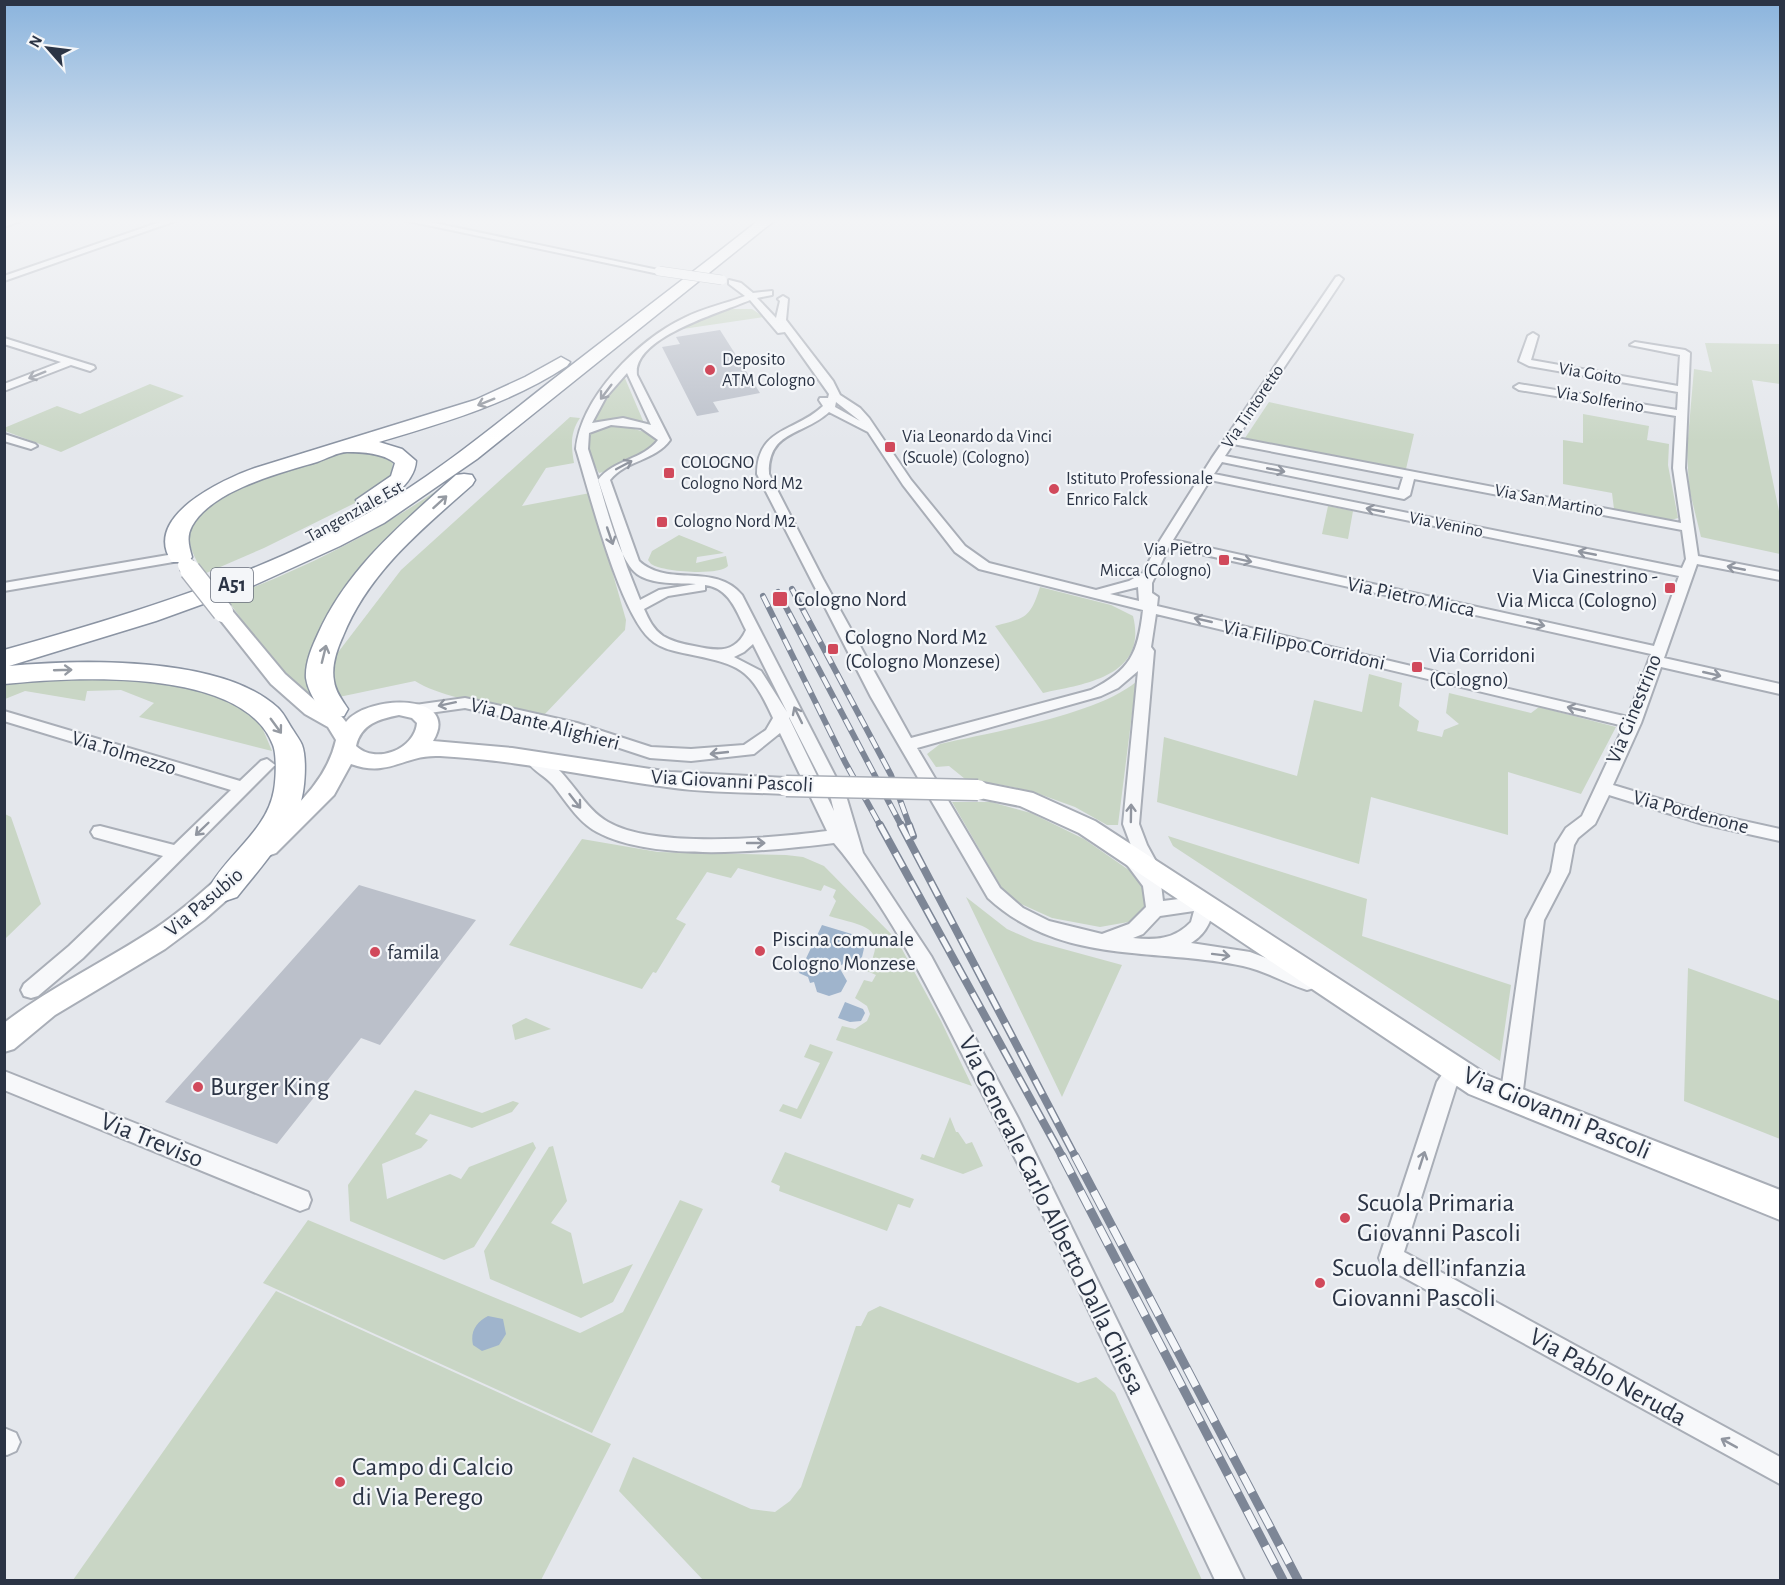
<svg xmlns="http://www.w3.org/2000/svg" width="1785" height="1585" font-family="'Alegreya Sans',sans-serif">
  <rect width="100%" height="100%" fill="#e4e7ec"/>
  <path fill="#c9d6c5" d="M733 309H752L764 317 676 330 720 311Z
    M1705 343 1780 344V384L1752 380 1780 516V554L1701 537 1689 488 1687 450 1694 369 1712 372Z
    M624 376 644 423 609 420 589 423Z
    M150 384 184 396 61 452 5 431 4 428 57 406 80 414Z
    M1269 402 1414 434 1406 469 1245 438Z
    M1583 414 1649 426 1647 440 1669 444 1668 465 1678 518 1671 520 1614 509 1612 493 1563 484V440L1583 443Z
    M570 417 580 418C570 433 571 445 574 463L546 468 522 506 590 493 626 620 625 630 544 715C507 707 445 700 415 681L339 697C332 681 330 672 336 655L401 570Z
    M621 425 651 434 655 441C645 456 616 469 599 473L590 457V433L599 427Z
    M369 451 388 457 393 462 391 475 384 484 355 503 264 548 204 574C197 561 187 547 190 531 197 496 313 456 346 452 354 451 362 452 369 451Z
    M459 475C418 514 343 570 325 624 318 645 315 669 311 691L308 694 277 668 226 598C309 567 387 527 459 475Z
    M1328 506 1353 511 1348 539 1322 534Z
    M679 535 724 553 697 557 696 563 726 556 728 566C719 576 663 572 651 564L648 560 652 551Z
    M1040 587 1111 605 1133 616C1148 676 1086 684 1043 693L995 626C1025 618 1030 619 1040 587Z
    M139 674 227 697 256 713 272 751 139 717 154 703 121 690 87 691 85 701 25 691 5 699 4 681Z
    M1369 674 1402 683 1399 706 1419 721 1417 731 1442 737 1444 730 1459 724 1446 713 1449 693 1531 713 1539 707 1616 727 1581 794 1508 772V835L1371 797 1359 864 1157 802 1164 737 1297 776 1314 700 1362 712Z
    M1136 682 1118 825H1107L1075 807 1031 791 997 784 970 783 949 766 936 767 927 754 940 744C992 732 1096 715 1136 682Z
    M952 802H991L1031 813 1084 839 1139 877 1146 899 1143 911 1134 921 1100 927 1052 918 1021 904 1003 890Z
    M5 814 11 817 41 904 5 939Z
    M1168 836 1367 899 1362 936 1511 985 1500 1061 1173 846Z
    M582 839 658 852 786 855 803 857 824 866 897 940 941 1021 972 1086 836 1040 842 1026 855 1029 867 1021 870 1014 867 1006 855 998 864 980 872 982 876 975 867 971C889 926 866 927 829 916L836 901 833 897 836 890 824 885 821 891 738 868 731 878 707 872 676 919 686 924 656 973 653 972 642 989 509 945Z
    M966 897 1007 929 1034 941 1122 965 1062 1097Z
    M1688 968 1780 1001V1139L1684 1101Z
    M526 1018 551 1029 515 1040 512 1025Z
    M810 1044 833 1052 801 1119 779 1111 783 1104 797 1109 820 1063 804 1057Z
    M415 1090 482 1113 513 1101 519 1103 512 1112 472 1128 430 1114 415 1134 428 1140 421 1148 382 1164 387 1199 450 1174 461 1179 469 1167 533 1142 536 1148 474 1247 444 1260 350 1221 348 1185Z
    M950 1117 956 1132H958L966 1144 972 1142 983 1166 963 1174 920 1159 922 1154 934 1158Z
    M553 1146 567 1201 551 1223 571 1233 583 1284 633 1264 613 1302 581 1318 490 1279 484 1251 549 1147Z
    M785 1152 914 1199 910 1208 898 1204 887 1231 779 1191 780 1186 771 1182Z
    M680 1200 703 1209 592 1433 263 1283 308 1220 580 1333 623 1312Z
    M276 1291 611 1444 541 1580H73Z
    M880 1306 1078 1383 1096 1377 1115 1393 1202 1580H703L619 1491 633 1457 751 1509 775 1512 790 1501 801 1487 856 1326H861L868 1312Z"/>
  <path fill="#9fb4cc" d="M822 925 855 935 865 944 862 957C855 963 845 961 839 967L847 981 841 992 829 996 817 992 814 982 810 983 808 977 799 973Z
    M845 1002 863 1009 865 1013 861 1021 850 1022 838 1018Z
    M488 1316 503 1319 506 1334 499 1345 482 1351 473 1345C470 1332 476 1322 488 1316Z"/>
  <path fill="#bbc0ca" d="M720 330 760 393 713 402 719 412 697 416 662 347 680 344 676 337Z
    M359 885 476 920 380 1045 361 1038 277 1144 165 1102Z"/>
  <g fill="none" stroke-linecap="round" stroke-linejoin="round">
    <g stroke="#a9aeb7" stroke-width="4">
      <path id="street" d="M10 220H23L4 227V222Z
        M166 220H178L4 281V276Z
        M403 220H420L663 271 659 274Z
        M1339 276 1343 279 1237 438 1681 523 1673 468 1676 416 1519 390 1514 387 1519 384 1677 410 1678 392 1529 366 1519 361 1528 336 1533 333 1538 336 1531 360 1678 386 1680 355 1630 345 1635 342 1685 350 1690 353 1685 468 1698 556 1780 572V580L1697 564 1664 658 1780 684V694L1661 667 1641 723 1613 785 1703 812 1780 829V841L1703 824 1609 795 1595 824 1578 838 1574 845 1569 872 1544 920 1522 1098 1518 1105 1511 1108 1504 1105 1500 1098 1526 920 1551 872 1556 844 1566 828 1582 816 1624 726 1156 614 1151 647 1154 651 1139 824 1147 845 1159 867 1153 873 1161 884 1163 901 1203 896 1209 898C1218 915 1205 935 1191 943L1250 952 1314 976 1317 982 1314 988 1307 990C1285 983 1266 971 1243 966 1152 947 1062 966 988 898L871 697 757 474C757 427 796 432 823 406L819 400 820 398H828L829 394 785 332 778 333 750 300C723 312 632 337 637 375L670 440C655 461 626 460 610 480L639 561C668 588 715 562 742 595L847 799 863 853 931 956 1018 1118 1244 1580H1215C1136 1414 1061 1245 976 1081 934 1000 893 913 834 843 770 851 654 863 597 832 578 822 566 801 553 785 545 776 532 770 526 760L534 754C567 764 579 806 608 822 654 849 774 838 827 831L780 733 754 754 691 761 650 758 574 733 465 708 415 715 407 710 415 705 465 698 577 723 651 747 691 749 744 745 766 730 773 718C750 668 741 665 688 654 674 651 661 649 650 639 619 611 590 494 576 449 581 397 638 340 684 318 703 308 725 304 745 296L729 284V280L741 283 753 293 772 291V295L757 298 776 318 780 301 778 299 783 296 788 299 786 320 833 381 840 395 860 408 869 418 911 480 965 546 989 563 1096 590 1129 581 1143 573 1159 542 1212 458 1336 277ZM627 373 651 425 623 418 592 423 606 397ZM836 402 860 421 835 407ZM829 412 868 432 903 485 955 552 979 569 1143 610C1138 654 1130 670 1091 690L911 738 823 579 769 474C768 430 803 436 829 412ZM611 425 641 428 658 440C643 460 614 459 598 480 606 504 618 559 637 574 653 585 678 583 696 584L659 590 640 600 627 567 588 449 589 433ZM1233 444 1403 477 1399 490 1225 456ZM1222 462 1404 499 1410 495 1414 479 1682 530 1686 559 1682 568 1214 474ZM1210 480 1679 576 1654 646 1173 540ZM1169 547 1651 654 1628 717 1157 606 1158 597 1152 593V583ZM705 585C729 588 736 610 746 630 735 654 717 651 694 646 683 644 673 642 663 636 653 629 649 620 644 609L668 596 705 590ZM1138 587 1139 601 1110 594ZM753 644 787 712 761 671 734 657 744 652ZM1138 671 1123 824 1135 856 1128 857 1125 862 1143 886 1146 907 1129 924 1102 934 1049 921 1023 908 1000 888 917 748 1101 696 1118 688ZM789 717 831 799 834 811 789 718ZM1194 911 1191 922C1174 940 1155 940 1133 938L1143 934 1160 916Z
        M4 338 94 366 95 368 90 371 71 365 4 391V384L61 362 4 344Z
        M4 434 35 444 37 446 31 449 4 441Z
        M180 553 186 557 185 560 4 591V583Z
        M4 711 240 781 261 761 267 759 275 765 83 958 38 996 31 998 24 996 21 990 24 984 69 946 163 856 94 837 91 832 94 827 100 826 174 845 231 790 4 721Z
        M1457 1061 1464 1063 1467 1070 1456 1087 1404 1252 1780 1457V1484L1383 1266 1379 1258 1437 1082 1450 1063Z
        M4 1071 308 1192 311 1200 308 1208 300 1211 4 1090Z
        M4 1428 16 1433 20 1442 16 1451 7 1455 4 1454Z"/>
    </g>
    <g stroke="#a9aeb7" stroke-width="4">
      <path id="secondary" d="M223 606 230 608 285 674 319 704 342 717 346 722C368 694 462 693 433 741L512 748 670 772 786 778 794 780 797 786 794 792 786 794C747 792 706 793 667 787 591 777 516 760 440 756 404 754 390 778 351 764L334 795 276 853 268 856 260 853 256 847 260 841C291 810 326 784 336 740L328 727 305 714 271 684 214 612ZM399 715 412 718 417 723C415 749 376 765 356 746 361 724 379 719 399 715Z
        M978 782 1033 793 1095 821 1489 1076 1780 1190V1220L1469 1094 1079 833 1020 806 970 796 967 790 970 784Z
        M237 867 246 869 249 876 246 883 204 920 165 949 55 1015 14 1049 4 1052V1023C48 989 98 965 145 935 175 917 202 892 228 869Z"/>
    </g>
    <g stroke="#8b94a3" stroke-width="3">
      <path id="highway" d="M759 220H775L477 459 384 523 340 546 250 587 156 621 9 666C81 659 221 656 277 707 284 713 288 723 293 730 296 735 300 740 302 745 307 758 305 791 300 804 287 839 260 868 237 897L225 901 213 897 209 888C227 854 267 831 274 790 276 779 277 755 273 745 243 666 72 677 4 684V650C129 615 254 577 368 513 434 476 492 427 551 381 620 327 690 275 759 220Z
        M561 357 570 362 567 366C509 404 445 422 379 442L402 449 416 461C415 484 382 510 359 505L356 500 391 476 395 463C383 453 363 452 347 452 338 452 326 459 317 462 280 473 212 490 192 526 186 537 189 546 192 557L188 562H172C141 517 223 479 255 468L475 400 525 377Z
        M464 474 472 475 475 480 472 485C421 530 369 572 343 636 337 649 331 666 334 681 335 691 342 700 348 709L344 716 334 718 324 716C317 704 308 692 306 678 305 663 312 647 318 634 348 567 403 523 456 475Z"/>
    </g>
    <use href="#street" fill="#f7f8fa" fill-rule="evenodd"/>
    <use href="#secondary" fill="#fff" fill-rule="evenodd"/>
    <use href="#highway" fill="#fff" fill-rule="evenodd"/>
    <g stroke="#7d8696" stroke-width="6">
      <path id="rail-far2" d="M792 589 891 775 910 827
        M778 592 902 827
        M763 596 845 762 881 827"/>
    </g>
    <g stroke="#7d8696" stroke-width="8">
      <path id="rail-far1" d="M880 825 1063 1158
        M901 825 1076 1158
        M909 825 913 836"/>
    </g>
    <g stroke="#7d8696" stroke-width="9">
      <path id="rail" d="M1062 1156 1283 1580
        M1075 1156 1298 1580"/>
    </g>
    <use href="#rail-far2" stroke="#f4f6f9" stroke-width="4" stroke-dasharray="12" stroke-linecap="butt"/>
    <use href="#rail-far1" stroke="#f4f6f9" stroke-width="5" stroke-dasharray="16" stroke-linecap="butt"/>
    <use href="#rail" stroke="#f4f6f9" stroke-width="7" stroke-dasharray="20" stroke-linecap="butt"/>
    <g stroke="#a9aeb7" stroke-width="10" stroke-linecap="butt">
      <path id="street-bridge" d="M659 271 722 280"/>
    </g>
    <g stroke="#a9aeb7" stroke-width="18" stroke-linecap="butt">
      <path id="secondary-bridge-far1" d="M186 565 191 571"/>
    </g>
    <g stroke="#a9aeb7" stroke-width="23" stroke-linecap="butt">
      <path id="secondary-bridge" d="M190 570 223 612
        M786 786 978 790"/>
    </g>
    <use href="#street-bridge" stroke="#f7f8fa" stroke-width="9"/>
    <use href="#secondary-bridge-far1" stroke="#fff" stroke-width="16"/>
    <use href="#secondary-bridge" stroke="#fff" stroke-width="20"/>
  </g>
  <defs><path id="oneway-shaft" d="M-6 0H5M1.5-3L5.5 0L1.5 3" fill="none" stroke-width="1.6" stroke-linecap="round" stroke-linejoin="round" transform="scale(1.5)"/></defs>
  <g stroke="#9196a0">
    <use href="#oneway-shaft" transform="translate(37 375) rotate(158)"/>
    <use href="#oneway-shaft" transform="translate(606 392) rotate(127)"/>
    <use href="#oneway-shaft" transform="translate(624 465) rotate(-28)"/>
    <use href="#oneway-shaft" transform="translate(1276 470) rotate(11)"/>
    <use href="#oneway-shaft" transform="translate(1375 510) rotate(-169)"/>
    <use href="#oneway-shaft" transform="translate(610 536) rotate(71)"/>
    <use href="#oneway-shaft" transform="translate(1587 553) rotate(-169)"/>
    <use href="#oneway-shaft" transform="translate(1243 560) rotate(12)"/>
    <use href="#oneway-shaft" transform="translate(1736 568) rotate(-169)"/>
    <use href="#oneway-shaft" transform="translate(1203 620) rotate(-167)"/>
    <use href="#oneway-shaft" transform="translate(1536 624) rotate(12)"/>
    <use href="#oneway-shaft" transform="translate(1712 674) rotate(13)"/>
    <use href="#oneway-shaft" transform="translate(447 704) rotate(168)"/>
    <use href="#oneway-shaft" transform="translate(1576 709) rotate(-167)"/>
    <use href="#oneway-shaft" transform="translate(798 715) rotate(-116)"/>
    <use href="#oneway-shaft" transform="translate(719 753) rotate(174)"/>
    <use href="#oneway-shaft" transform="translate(575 801) rotate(52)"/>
    <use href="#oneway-shaft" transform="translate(1131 813) rotate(-89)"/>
    <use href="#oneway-shaft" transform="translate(202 829) rotate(136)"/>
    <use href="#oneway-shaft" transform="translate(756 843)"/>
    <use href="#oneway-shaft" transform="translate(1221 955) rotate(7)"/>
    <use href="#oneway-shaft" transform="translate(1422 1160) rotate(-72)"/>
    <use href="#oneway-shaft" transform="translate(1729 1443) rotate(-151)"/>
  </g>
  <g stroke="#959aa2">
    <use href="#oneway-shaft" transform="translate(486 402) rotate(158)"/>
    <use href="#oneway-shaft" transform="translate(440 502) rotate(-42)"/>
    <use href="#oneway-shaft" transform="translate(324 654) rotate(-76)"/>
    <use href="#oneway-shaft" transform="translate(63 670) rotate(-2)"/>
    <use href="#oneway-shaft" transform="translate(276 726) rotate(54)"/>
  </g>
  <linearGradient id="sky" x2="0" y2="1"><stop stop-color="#8bb4dd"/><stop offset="0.5" stop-color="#f3f4f6"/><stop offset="1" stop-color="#f3f4f6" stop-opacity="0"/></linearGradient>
  <rect width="1785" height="442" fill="url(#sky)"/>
  <g fill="#d1495b" stroke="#f4f6f9" stroke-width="2">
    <circle cx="710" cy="370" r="6"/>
    <rect x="884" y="441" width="12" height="12" rx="3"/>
    <rect x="663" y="467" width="12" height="12" rx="3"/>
    <circle cx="1054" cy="489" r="6"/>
    <rect x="656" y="516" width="12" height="12" rx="3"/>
    <rect x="1218" y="554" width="12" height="12" rx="3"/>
    <rect x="1664" y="582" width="12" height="12" rx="3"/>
    <rect x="772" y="591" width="16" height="16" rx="3"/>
    <rect x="827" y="643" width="12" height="12" rx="3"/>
    <rect x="1411" y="661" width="12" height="12" rx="3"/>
    <circle cx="760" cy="951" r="6"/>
    <circle cx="375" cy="952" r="6"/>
    <circle cx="198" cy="1087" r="6"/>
    <circle cx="1345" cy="1218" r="6"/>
    <circle cx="1320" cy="1283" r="6"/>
    <circle cx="340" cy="1482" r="6"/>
  </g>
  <g text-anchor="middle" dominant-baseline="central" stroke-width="4.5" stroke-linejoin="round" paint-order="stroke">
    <g font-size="18" fill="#2b3445" stroke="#f4f6f9" text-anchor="start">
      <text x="722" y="360">Deposito<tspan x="722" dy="21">ATM Cologno</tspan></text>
      <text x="902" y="437">Via Leonardo da Vinci<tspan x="902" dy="21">(Scuole) (Cologno)</tspan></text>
      <text x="681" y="463">COLOGNO<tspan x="681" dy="21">Cologno Nord M2</tspan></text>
      <text x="1066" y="479">Istituto Professionale<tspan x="1066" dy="21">Enrico Falck</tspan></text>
      <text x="674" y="522">Cologno Nord M2</text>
      <text x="1212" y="550" text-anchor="end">Via Pietro<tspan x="1212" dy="21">Micca (Cologno)</tspan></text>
    </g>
    <g font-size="18" fill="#2b3445" stroke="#f4f6f9">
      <text transform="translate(1590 374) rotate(10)">Via Goito</text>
      <text transform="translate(1600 400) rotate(10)">Via Solferino</text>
      <text transform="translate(1253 407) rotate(-56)">Via Tintoretto</text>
      <text transform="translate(1549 501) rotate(11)">Via San Martino</text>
      <text transform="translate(355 512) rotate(-29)">Tangenziale Est</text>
      <text transform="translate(1446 525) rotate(11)">Via Venino</text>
    </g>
    <rect fill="#f4f6f9" stroke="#676e7b" stroke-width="1.5" x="211" y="568" width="42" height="34" rx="4.5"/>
    <g font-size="20" font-weight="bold" fill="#2b3445">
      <text x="232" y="585">A51</text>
    </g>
    <g font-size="21" fill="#2b3445" stroke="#f4f6f9" text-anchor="start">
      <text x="1658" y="576" text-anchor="end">Via Ginestrino -<tspan x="1658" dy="24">Via Micca (Cologno)</tspan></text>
      <text x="794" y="599">Cologno Nord</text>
      <text x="845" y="637">Cologno Nord M2<tspan x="845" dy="24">(Cologno Monzese)</tspan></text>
      <text x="1429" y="655">Via Corridoni<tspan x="1429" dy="24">(Cologno)</tspan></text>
      <text x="772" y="939">Piscina comunale<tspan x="772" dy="24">Cologno Monzese</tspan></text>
      <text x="387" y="952">famila</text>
    </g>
    <g font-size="21" fill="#2b3445" stroke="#f4f6f9">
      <text transform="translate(1411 597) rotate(12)">Via Pietro Micca</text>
      <text transform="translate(1304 645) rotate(13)">Via Filippo Corridoni</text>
      <text transform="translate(1634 709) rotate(-68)">Via Ginestrino</text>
      <text transform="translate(545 724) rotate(15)">Via Dante Alighieri</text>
      <text transform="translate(124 753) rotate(17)">Via Tolmezzo</text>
      <text transform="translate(732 781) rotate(3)">Via Giovanni Pascoli</text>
      <text transform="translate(1691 812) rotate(15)">Via Pordenone</text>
      <text transform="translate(204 902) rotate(-40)">Via Pasubio</text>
    </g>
    <g font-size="26" fill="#2b3445" stroke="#f4f6f9" text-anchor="start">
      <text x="210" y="1087">Burger King</text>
      <text x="1357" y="1203">Scuola Primaria<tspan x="1357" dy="30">Giovanni Pascoli</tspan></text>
      <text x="1332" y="1268">Scuola dell’infanzia<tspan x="1332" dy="30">Giovanni Pascoli</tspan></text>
      <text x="352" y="1467">Campo di Calcio<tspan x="352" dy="30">di Via Perego</tspan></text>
    </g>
    <g font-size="26" fill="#2b3445" stroke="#f4f6f9">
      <text transform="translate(1557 1113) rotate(23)">Via Giovanni Pascoli</text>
      <text transform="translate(152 1140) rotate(22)">Via Treviso</text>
      <text transform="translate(1052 1215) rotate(64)">Via Generale Carlo Alberto Dalla Chiesa</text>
      <text transform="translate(1608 1377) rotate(29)">Via Pablo Neruda</text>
    </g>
  </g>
  <rect width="1785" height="1585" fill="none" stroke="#2b3445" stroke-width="12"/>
  <g transform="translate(48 48) rotate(298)" stroke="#f4f6f9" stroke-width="4.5" paint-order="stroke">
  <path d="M0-4.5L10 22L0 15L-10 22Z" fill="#2b3445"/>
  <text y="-9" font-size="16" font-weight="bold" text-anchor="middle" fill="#2b3445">N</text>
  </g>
</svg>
